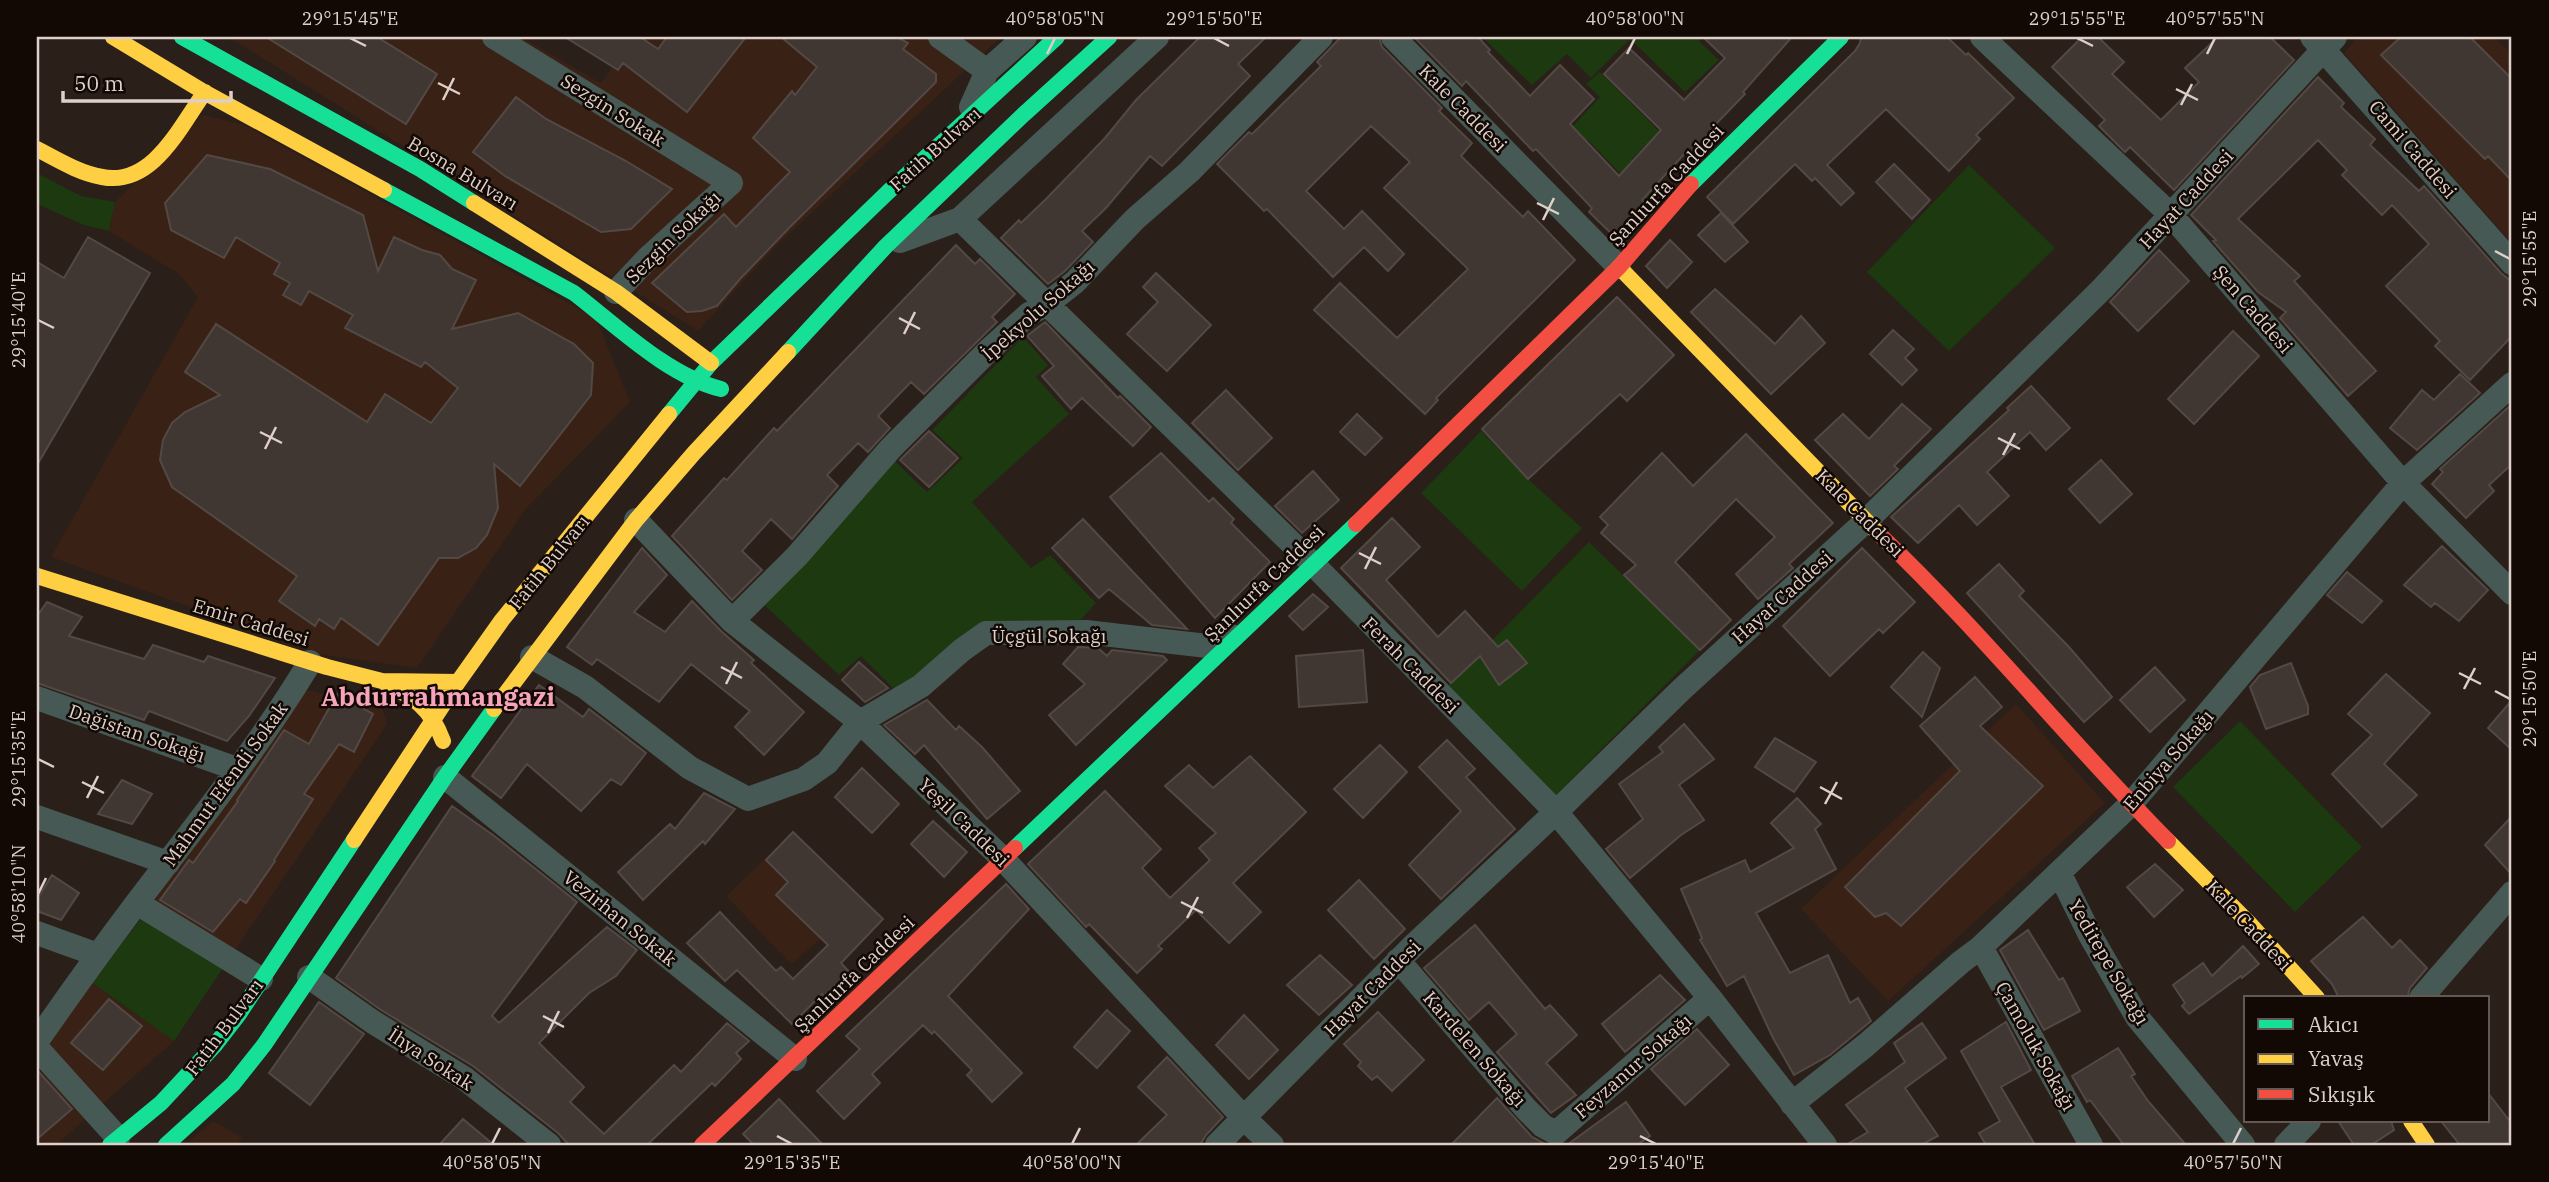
<svg xmlns="http://www.w3.org/2000/svg" width="2549" height="1182" font-family="'IBM Plex Serif',serif">
  <rect width="100%" height="100%" fill="#2a1f19"/>
  <path fill="#3a2115" d="M229 37H521L601 83 635 37H1001L777 245 698 331Z
    M2358 37H2494L2512 55V244L2344 53Z
    M203 115 244 125 596 318 630 402 525 510 417 668 324 655 51 557 198 297 179 274 109 231 115 202Z
    M302 689 382 707 387 724 223 968 145 914Z
    M2016 704 2105 803 1888 1001 1801 909Z
    M793 832 883 919 844 960 821 939 791 964 726 896Z
    M91 982 174 1041 56 1145H37V1045Z
    M213 1121 243 1138 235 1145H185Z"/>
  <path fill="#1c3910" d="M1482 37H1702L1699 41 1719 60 1685 92 1630 39 1591 78 1567 54 1532 85Z
    M1600 72 1659 131 1632 159 1660 185 1646 200 1588 140 1567 161 1554 146 1600 97 1586 84Z
    M1969 165 2055 248 1949 351 1867 272Z
    M37 173 81 196 115 202 109 231 84 225 37 204Z
    M1023 337 1048 365 1036 377 1069 414 972 502 1031 568 1050 555 1096 603 1075 626 977 629 896 691 861 656 839 675 760 601 895 461 927 492 963 458 932 430Z
    M1481 431 1528 479 1582 528 1522 591 1421 493Z
    M1589 542 1700 650 1556 795 1448 685Z
    M2240 721 2362 847 2295 912 2173 787Z
    M145 914 223 968 174 1041 91 982Z"/>
  <path fill="#403632" stroke="#534944" stroke-width="2" d="M266 37H377L437 74 406 124Z
    M565 37H640L658 49 667 37H746L687 112 623 63 618 70Z
    M781 37H897L908 43 903 49 936 74V82L789 228 740 279 717 306 702 311 687 312 652 283 724 214 736 227 790 172 753 138 792 91 795 95 817 67Z
    M1200 37H1266L1238 64 1250 76 1162 166 1150 156 1106 208 1082 231 1093 242 1065 271 1048 284 1001 238 1019 220 1021 223 1047 198 1105 138 1136 100Z
    M1341 37H1379L1382 47 1442 108 1439 111 1472 143 1461 156 1523 217 1528 211 1575 260 1459 375 1436 398 1438 400 1425 414 1314 310 1340 283 1397 338 1468 269 1384 188 1410 162 1371 126 1306 191 1344 229 1362 211 1404 254 1388 271 1364 247 1333 277 1267 209 1264 211 1217 164 1249 132 1252 134 1321 66 1317 62Z
    M1414 37H1478L1490 50 1488 52 1530 96 1560 65 1594 99 1570 124 1619 176 1661 130 1604 74 1629 48 1684 100 1725 58 1703 37H1792L1743 92 1745 94 1712 128 1715 131 1689 157 1685 153 1642 200 1646 205 1617 239 1589 212 1592 208 1536 149 1533 151 1466 81 1462 86Z
    M1861 37H1947L1966 55 1968 53 2014 98 1976 135 1980 139 1949 171 1886 109 1827 165 1854 193 1841 205 1815 178 1812 181 1795 164 1733 224 1707 197 1855 51 1860 43Z
    M2082 37H2098L2124 62 2112 74 2161 120 2199 82 2185 68 2218 37H2270L2294 60 2174 190 2130 147 2125 152 2099 126 2105 120 2052 67Z
    M2401 37H2470L2512 79V181L2488 156 2485 159 2381 55Z
    M2318 77 2344 103 2341 107 2375 139 2370 145 2419 191 2424 186 2501 273 2512 282V336L2470 380 2435 346 2440 341 2386 286 2429 244 2392 205 2382 215 2342 175 2347 170 2318 140 2238 219 2300 276 2294 281 2376 371 2348 396 2280 318 2286 312 2258 292 2213 241 2216 240 2191 215Z
    M516 97 546 119 626 161 672 189 631 229 601 232 505 176 473 152Z
    M207 155 270 169 363 215 378 271 394 237 422 250 440 255 452 269 476 280 452 329 518 313 574 344 593 363 591 395 520 486 494 464 498 508 487 535 476 548 458 558H439L378 645 341 618 334 629 319 619 315 626 279 601 297 576 172 487 160 460 163 440 172 423 185 412 220 395 185 372 216 324 367 422 385 394 431 423 458 388 425 362 421 367 345 328 353 315 309 291 301 305 283 295 290 283 274 274 280 263 236 237 224 258 171 230 165 203Z
    M1894 164 1930 200 1912 219 1876 182Z
    M1721 213 1748 242 1725 262 1698 235Z
    M88 237 150 273 37 465V262L64 278Z
    M1670 240 1692 262 1667 288 1646 266Z
    M956 245 975 264 980 259 1015 294 992 317 997 322 924 394 911 382 878 416 890 428 868 452 858 443 827 475 838 486 792 539 771 519 742 551 762 570 732 600 672 536 724 478 727 480 774 428 777 431Z
    M2159 250 2189 281 2138 331 2110 302Z
    M1156 273 1211 325 1167 371 1127 334 1158 302 1143 287Z
    M1715 289 1775 344 1801 316 1825 343 1771 394 1691 312Z
    M1617 297 1674 355 1627 401 1620 394 1528 479 1482 429Z
    M1045 322 1118 398 1120 396 1151 427 1133 446 1082 398 1071 409 1042 376 1054 366 1027 336Z
    M1893 330 1914 349 1905 358 1917 370 1902 385 1870 354Z
    M2233 331 2259 356 2194 424 2168 399Z
    M2460 374 2480 393 2417 450 2390 428 2422 390 2434 400Z
    M2031 386 2070 428 2046 450 2030 432 1987 472 2009 496 1977 525 1959 505 1918 543 1891 517 2009 410 2007 408Z
    M1226 390 1272 438 1238 470 1192 423Z
    M1902 404 1931 429 1894 466 1898 469 1870 496 1815 440 1843 414 1869 439Z
    M2512 404V464L2489 485 2494 491 2466 518 2432 484 2443 472 2440 469Z
    M1357 414 1382 438 1365 455 1340 432Z
    M929 431 958 458 929 487 900 460Z
    M1746 434 1833 523 1789 564 1793 568 1758 599 1736 574 1775 537 1736 499 1675 562 1731 620 1700 650 1624 575 1636 565 1601 533 1608 525 1600 517 1662 453 1693 486Z
    M1161 453 1209 502 1213 498 1234 519 1231 523 1270 562 1215 618 1110 497Z
    M2101 460 2132 494 2100 523 2069 489Z
    M1313 471 1339 500 1302 533 1275 506Z
    M1392 518 1420 547 1386 580 1438 637 1465 611 1498 647 1507 640 1527 663 1499 685 1480 656 1451 683 1341 568Z
    M1083 519 1187 629 1152 625 1109 589 1099 598 1052 548Z
    M2442 546 2488 590 2459 621 2435 603 2431 607 2404 585Z
    M642 548 667 575 634 612 665 632 692 601 721 631 754 660 751 663 804 712 764 755 735 727 750 711 691 664 659 702 597 659 592 665 567 647Z
    M1862 548 1915 602 1883 633 1879 629 1830 676 1783 626Z
    M1999 564 2024 591 2019 596 2069 647 2112 697 2084 722 1967 593Z
    M2347 572 2382 601 2362 623 2327 595Z
    M1313 594 1328 607 1303 630 1289 616Z
    M47 602 82 617 69 636 144 659 153 645 204 662 208 656 275 678 249 716 227 741 149 711 144 720 37 683V616Z
    M1078 647 1098 648 1107 656 1112 650 1163 656 1167 660 1076 745 1049 715 1085 684 1063 664Z
    M1363 650 1367 702 1299 707 1296 656Z
    M1923 652 1940 668 1922 717 1891 687Z
    M859 662 888 688 865 702 842 680Z
    M2291 663 2308 706V714L2266 729 2250 687 2260 675Z
    M2155 667 2185 700 2150 732 2120 700Z
    M2386 674 2430 713 2384 764 2417 795 2382 827 2332 774 2372 735 2348 714Z
    M1975 677 2002 707 1980 726 2043 786 1901 926 1886 913 1875 917 1845 887 1960 771 1920 726Z
    M539 685 583 717 589 709 646 753 621 785 611 779 581 811 527 764 501 798 472 776Z
    M337 694 373 714 354 752 339 744 304 794 313 799 274 860 275 861 246 903 240 899 213 932 160 900 189 860 193 863 238 801 237 800 284 730 309 744Z
    M927 700 956 730 959 726 982 747 1020 791 987 819 924 745 915 754 884 725Z
    M2512 700V750L2488 728Z
    M1684 724 1714 759 1679 785 1704 820 1681 835 1630 878 1606 849 1643 819 1619 784 1663 752 1659 747Z
    M1775 738 1816 762 1794 792 1755 767Z
    M1447 740 1475 769 1466 777 1515 829 1441 899 1409 865 1461 811 1419 767Z
    M1380 745 1407 772 1363 818 1334 789Z
    M1250 756 1306 812 1233 883 1261 912 1229 943 1196 910 1158 946 1162 949 1137 973 1089 924 1086 927 1028 864 1105 791 1161 849 1142 868 1170 898 1210 860 1199 848 1216 833 1165 786 1189 765 1213 788Z
    M862 768 899 804 872 833 835 797Z
    M122 780 152 794 132 824 98 814Z
    M704 793 735 809 705 844 703 841 643 900 618 872 670 824 675 829Z
    M1797 798 1821 824 1815 829 1836 869 1756 913 1790 973 1828 955 1850 1003 1858 998 1871 1021 1830 1055 1794 1075 1773 1038 1744 976 1727 986 1700 940 1702 938 1681 889 1745 860 1750 872 1794 848 1771 823Z
    M452 806 493 835 577 902 492 1016 499 1023 607 927 637 950 616 976 589 993 539 1043 584 1087 570 1102 604 1134 674 1065 681 1072 727 1023 749 1041 736 1053 741 1059 715 1086 712 1083 647 1145H569L558 1133 473 1066 381 1010 336 978Z
    M2512 816V875L2485 845Z
    M933 821 967 852 944 877 911 844Z
    M793 832 883 919 841 963 852 975 827 999 822 994 792 1024 737 970 725 981 687 943 720 912 776 971 781 967 793 979 828 945 776 895 788 882 766 860Z
    M2155 864 2183 890 2154 917 2127 887Z
    M52 875 79 893 61 920 37 911V899Z
    M1359 880 1405 929 1374 959 1328 910Z
    M1006 884 1029 909 948 996 1022 1073 992 1102 967 1075 972 1070 934 1031 932 1034 923 1025 872 1074 880 1083 844 1119 817 1091 860 1049 846 1036Z
    M2363 917 2392 948 2400 940 2427 968 2410 988 2407 998H2339L2332 984 2311 961Z
    M1475 925 1545 1009 1550 1005 1577 1035 1546 1063 1576 1095 1551 1113 1497 1052 1517 1034 1489 1002 1469 1020 1424 968Z
    M2028 930 2059 980 2063 978 2080 1011 2044 1030 2000 950Z
    M2243 946 2259 964 2242 978 2241 976 2189 1014 2182 1006 2185 1003 2173 985 2203 963 2212 976Z
    M1320 955 1352 985 1319 1015 1287 985Z
    M1660 975 1685 1000 1625 1052 1602 1024Z
    M109 999 142 1026 103 1070 71 1043Z
    M319 1002 364 1034 310 1105 269 1073Z
    M1107 1010 1130 1031 1097 1068 1074 1047Z
    M1378 1012 1424 1060 1392 1091 1377 1076 1372 1080 1358 1066 1361 1062 1344 1044Z
    M1244 1015 1278 1050 1249 1079 1216 1045Z
    M2006 1022 2031 1070 2001 1087 2035 1145H1986L1979 1133 2000 1121 1961 1051Z
    M1922 1023 1946 1058 1905 1088 1938 1136 1921 1145H1846L1868 1132 1846 1105 1905 1062 1894 1043Z
    M1697 1029 1729 1065 1685 1105 1651 1069Z
    M2118 1048 2135 1074 2131 1076 2148 1101 2186 1145H2124L2090 1100 2087 1102 2072 1076Z
    M1167 1057 1223 1117 1206 1135 1200 1145H1136L1167 1115 1138 1087Z
    M37 1070 72 1109 37 1139Z
    M2488 1093 2512 1124V1145H2460L2441 1121H2488Z
    M1497 1098 1532 1137 1547 1145H1451Z
    M779 1099 799 1120 823 1145H754L743 1134Z
    M1626 1102 1650 1136 1637 1145H1567Z
    M463 1119 494 1145H439Z
    M2338 1121H2391L2394 1130 2371 1145H2354Z"/>
  <g fill="none" stroke-linecap="round" stroke-linejoin="round">
    <path stroke="#475955" stroke-width="24" d="M494 37 731 183 648 258 616 292
      M940 37 987 71
      M1393 37 1619 267
      M1982 37 2171 215 2403 483 2512 593
      M2312 37 2512 263
      M971 107 987 71 1025 37
      M960 219 1314 565 1556 812 1710 998 1825 1145
      M900 241 960 219 1157 37
      M636 520 732 621 860 722 1004 860 1244 1118 1272 1145
      M732 621 797 556 891 448 989 350 1029 314 1047 304 1075 282 1135 219 1189 172 1321 37
      M532 657 585 687 690 768 748 799 804 779 827 763 860 722 921 686 962 650 986 633 1086 632 1216 647 1232 636
      M37 698 237 769
      M445 777 795 1059
      M37 817 168 863
      M2060 874 2090 935 2137 1017 2243 1145
      M137 903 261 979
      M37 933 98 955
      M1981 947 2091 1145
      M1398 960 1526 1109 1543 1126 1556 1133 1710 998
      M309 977 373 1022 464 1078 549 1145
      M2421 998 2512 893
      M37 1041C69 995 102 949 136 904 196 825 259 747 310 662
      M37 1048 118 1138
      M1792 1104 1866 1045 1961 962 1981 947 2131 804 2403 483 2512 384
      M1217 1145 1414 945 1556 812 1681 690 1866 521 2103 288 2335 37
      M2286 1145 2309 1121"/>
    <path stroke="#16e098" stroke-width="16" d="M182 37 420 169 474 203
      M1691 184 1841 37
      M384 190 574 293
      M574 293C617 326 668 376 721 389
      M788 352 886 246 1023 115 1109 37
      M669 414 711 363 888 192 1057 37
      M1015 848 1356 524
      M110 1145 161 1103 215 1045 239 1014 354 840
      M166 1145 233 1084 264 1045 445 777 494 709"/>
    <path stroke="#ffcf43" stroke-width="16" d="M113 37 204 92 384 190
      M37 149C58 160 79 173 102 177 153 187 180 126 205 92
      M474 203 616 292 711 363
      M1619 267 1879 534
      M37 576 327 667 382 681 458 682
      M382 681C414 698 430 706 443 741
      M494 709 636 520 694 453 788 352
      M354 840 458 682 502 620 669 414
      M2168 841 2248 922 2317 998
      M2411 1121 2427 1145"/>
    <path stroke="#f24e42" stroke-width="16" d="M1356 524 1619 267 1691 184
      M1879 534C1981 631 2069 741 2168 841
      M702 1145 1015 848"/>
  </g>
  <path fill="none" stroke="#decfc9" stroke-width="2.5" d="M350 38 366 46M1214 38 1229 46M2077 38 2093 46M1047 54 1055 38M1627 54 1635 38M2207 54 2215 38M438 83 460 94M2176 89 2198 100M443 100 454 78M2181 105 2192 84M1537 203 1559 214M1543 220 1554 198M2495 251 2510 259M899 318 920 329M38 320 54 328M904 334 915 312M260 432 282 443M1998 438 2020 449M265 449 276 427M2003 455 2015 433M1359 553 1381 564M1365 569 1376 547M721 667 742 678M2459 673 2481 684M726 684 737 662M2464 689 2475 668M2495 691 2510 699M38 759 54 767M82 782 104 793M1820 787 1842 799M87 798 98 776M1825 804 1837 782M38 894 46 878M1181 902 1203 913M1187 918 1198 897M543 1016 564 1027M548 1033 559 1011M777 1136 792 1144M1640 1136 1656 1144M492 1144 500 1128M1072 1144 1080 1128M2233 1144 2241 1128"/>
  <g text-anchor="middle" dominant-baseline="central" stroke-width="5" stroke-linejoin="round" paint-order="stroke">
    <g font-size="19" fill="#decfc9" stroke="#120905">
      <text transform="translate(1463 108) rotate(45)">Kale Caddesi</text>
      <text transform="translate(613 110) rotate(32)">Sezgin Sokak</text>
      <text transform="translate(935 149) rotate(-42)">Fatih Bulvarı</text>
      <text transform="translate(2413 149) rotate(49)">Cami Caddesi</text>
      <text transform="translate(463 173) rotate(31)">Bosna Bulvarı</text>
      <text transform="translate(1666 185) rotate(-47)">Şanlıurfa Caddesi</text>
      <text transform="translate(2186 199) rotate(-47)">Hayat Caddesi</text>
      <text transform="translate(673 237) rotate(-44)">Sezgin Sokağı</text>
      <text transform="translate(2253 309) rotate(49)">Şen Caddesi</text>
      <text transform="translate(1038 310) rotate(-41)">İpekyolu Sokağı</text>
      <text transform="translate(1860 513) rotate(45)">Kale Caddesi</text>
      <text transform="translate(549 562) rotate(-51)">Fatih Bulvarı</text>
      <text transform="translate(1264 583) rotate(-44)">Şanlıurfa Caddesi</text>
      <text transform="translate(1782 597) rotate(-42)">Hayat Caddesi</text>
      <text transform="translate(251 622) rotate(17)">Emir Caddesi</text>
      <text x="1049" y="636">Üçgül Sokağı</text>
      <text transform="translate(1411 665) rotate(45)">Ferah Caddesi</text>
      <text transform="translate(137 733) rotate(19)">Dağistan Sokağı</text>
      <text transform="translate(2168 760) rotate(-49)">Enbiya Sokağı</text>
      <text transform="translate(225 784) rotate(-54)">Mahmut Efendi Sokak</text>
      <text transform="translate(964 822) rotate(44)">Yeşil Caddesi</text>
      <text transform="translate(620 918) rotate(39)">Vezirhan Sokak</text>
      <text transform="translate(2249 925) rotate(47)">Kale Caddesi</text>
      <text transform="translate(2109 962) rotate(60)">Yeditepe Sokağı</text>
      <text transform="translate(854 974) rotate(-44)">Şanlıurfa Caddesi</text>
      <text transform="translate(1372 988) rotate(-45)">Hayat Caddesi</text>
      <text transform="translate(224 1027) rotate(-53)">Fatih Bulvarı</text>
      <text transform="translate(2036 1046) rotate(61)">Çamoluk Sokağı</text>
      <text transform="translate(1475 1049) rotate(49)">Kardelen Sokağı</text>
      <text transform="translate(431 1059) rotate(33)">İhya Sokak</text>
      <text transform="translate(1633 1066) rotate(-41)">Feyzanur Sokağı</text>
    </g>
    <g font-size="26" font-weight="bold" fill="#f6a4ba" stroke="#120905">
      <text x="438" y="696">Abdurrahmangazi</text>
    </g>
  </g>
  <rect width="2549" height="1182" fill="none" stroke="#120905" stroke-width="77"/>
  <rect x="2244" y="996" width="245" height="126" fill="#120905" stroke="#645853" stroke-width="2"/>
  <rect x="2258" y="1019" width="35" height="10" fill="#16e098" stroke="#645853" stroke-width="2"/>
  <text x="2308" y="1032" font-size="21" fill="#decfc9">Akıcı</text>
  <rect x="2258" y="1054" width="35" height="10" fill="#ffcf43" stroke="#645853" stroke-width="2"/>
  <text x="2308" y="1066" font-size="21" fill="#decfc9">Yavaş</text>
  <rect x="2258" y="1089" width="35" height="10" fill="#f24e42" stroke="#645853" stroke-width="2"/>
  <text x="2308" y="1102" font-size="21" fill="#decfc9">Sıkışık</text>
  <path d="M63 91v10h168v-10" fill="none" stroke="#decfc9" stroke-width="3.5"/>
  <text x="74" y="91" font-size="21" fill="#decfc9" stroke="#120905" stroke-width="5" paint-order="stroke">50 m</text>
  <rect x="38" y="38" width="2472" height="1106" fill="none" stroke="#decfc9" stroke-width="2.5"/>
  <g font-size="18" text-anchor="middle" fill="#decfc9">
    <text x="350" y="25">29°15'45"E</text>
    <text x="1055" y="25">40°58'05"N</text>
    <text x="1214" y="25">29°15'50"E</text>
    <text x="1635" y="25">40°58'00"N</text>
    <text x="2077" y="25">29°15'55"E</text>
    <text x="2215" y="25">40°57'55"N</text>
    <text transform="translate(2530 259) rotate(-90)" y="6">29°15'55"E</text>
    <text transform="translate(19 320) rotate(-90)" y="6">29°15'40"E</text>
    <text transform="translate(2530 699) rotate(-90)" y="6">29°15'50"E</text>
    <text transform="translate(19 759) rotate(-90)" y="6">29°15'35"E</text>
    <text transform="translate(19 894) rotate(-90)" y="6">40°58'10"N</text>
    <text x="492" y="1169">40°58'05"N</text>
    <text x="792" y="1169">29°15'35"E</text>
    <text x="1072" y="1169">40°58'00"N</text>
    <text x="1656" y="1169">29°15'40"E</text>
    <text x="2233" y="1169">40°57'50"N</text>
  </g>
</svg>
